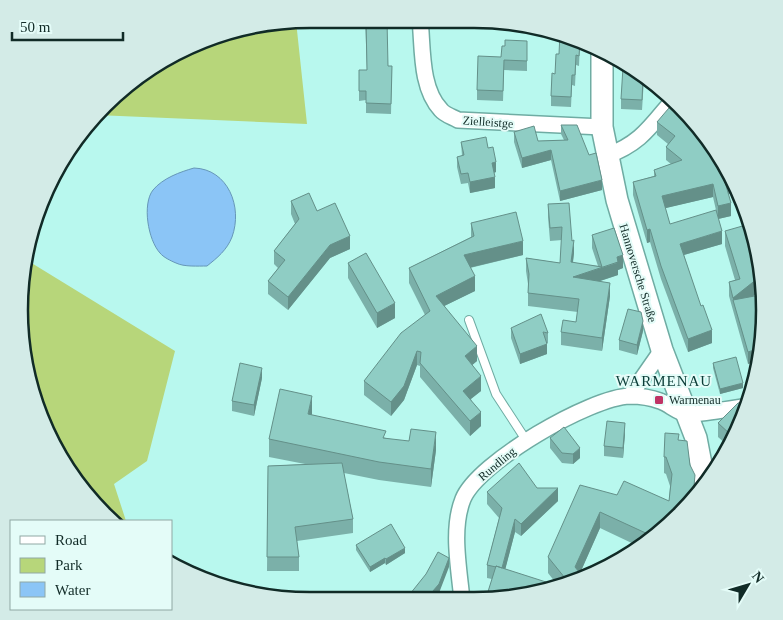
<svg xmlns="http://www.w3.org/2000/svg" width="783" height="620" font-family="Georgia,serif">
  <rect width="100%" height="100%" fill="#b8f8ee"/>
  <path fill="#b7d67a" d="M296 21 307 124 96 115C123 79 192 40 235 29 254 24 276 23 296 21Z
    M25 259 175 351 147 461 114 484 126 521H115L58 455 29 385 19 310Z"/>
  <path fill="#8bc5f6" stroke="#6697b8" d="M194 168C228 169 243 207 232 237 227 250 217 258 207 266 198 266 184 267 176 263 171 261 163 257 160 253 148 240 142 204 153 190 163 178 180 172 194 168Z"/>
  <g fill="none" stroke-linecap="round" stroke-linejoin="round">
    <g stroke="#6faca3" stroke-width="10">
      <path id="lane" d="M469 320 496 394 526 440
        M549 588 551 590"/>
    </g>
    <g stroke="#6faca3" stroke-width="18">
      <path id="street" d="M420 19C423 48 420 88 441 110 445 115 453 117 458 120L602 127
        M606 156C640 144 650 127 673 100
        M630 396 662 350
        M462 600C459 568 451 529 463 499 478 462 591 397 630 396 639 396 652 398 660 401 669 404 678 413 687 414 698 415 731 408 744 407"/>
    </g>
    <g stroke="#6faca3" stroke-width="24">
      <path id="secondary" d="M602 55V127L617 200 662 350 696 438 705 485"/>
    </g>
    <use href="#lane" stroke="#fff" stroke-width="8"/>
    <use href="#street" stroke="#fff" stroke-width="15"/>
    <use href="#secondary" stroke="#fff" stroke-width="21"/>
  </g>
  <path fill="#7bb0a9" d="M365 19H383L388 66H392L391 114 366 113V100L359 101V70H367Z
    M527 41V71L504 70 503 101 477 100V90L501 57 505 46Z
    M580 42 579 66 576 65 575 86 572 85 571 107 551 106V96L559 54Z
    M644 79 642 110 621 109V99Z
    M657 122 725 165 735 192 728 194 731 216 718 219 713 197 665 208 670 224 722 244 684 255 712 343 688 352 661 279 650 242 647 243 633 195V182L654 176V170L671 164 666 160V147L668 144 657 135Z
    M561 125 602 190 560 201 551 160 522 168 514 142V132L538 141 564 140 561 134Z
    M461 142 488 148 496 172 494 173 495 188 470 193 468 183 461 184 457 167V157L462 156Z
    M291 201 317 211 350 249 330 258 288 310 268 294V281L278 268 274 264V251L295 224 291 214Z
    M548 204 572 241 574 253 573 263 598 266 592 248V235L623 268 618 270V275L600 281 610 296 602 351 561 345V332L576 322 578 312 528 306V284L526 271V258L560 263 562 240 550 241 548 217Z
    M471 223 523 255 470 268 475 291 444 306 477 361 472 365 481 391 471 399 481 426 470 436 420 377V366L417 365 404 400 391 416 364 395V381L425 315 409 283V268L471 237Z
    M725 231 753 296 748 364 729 296V282L735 280 725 246Z
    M348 263 395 318 377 328 348 278Z
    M511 328 548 333V343H547V354L520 364 511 338Z
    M643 331 637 355 619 350V340Z
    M713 363 743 388 720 394 713 368Z
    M262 378 254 416 232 411V401Z
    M746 402 726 444 718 437V423Z
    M311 415 386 438 436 450 431 487 379 480 344 473 353 519V533L297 541 299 557V571H267L268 466 305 464 269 457V439Z
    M625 433 623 458 604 456V446Z
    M550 438 580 458 573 464 562 463 550 448Z
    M679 440 690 465 695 492 694 496 638 546 600 528 580 573 583 577 559 587 548 573V557L617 495 669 501 670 486 666 474 664 473V457Z
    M537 488 558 501 521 536 515 532 505 569 546 592 492 601 486 600 492 579 487 578V565L499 518 487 504V492Z
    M356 545 405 553 386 565 385 563 370 572 356 550Z"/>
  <path fill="#649089" d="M551 150V160L522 168V158Z
    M496 162V172L492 173V163Z
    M495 177V188L470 193V182Z
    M602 180V190L560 201V191Z
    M731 180 735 192 725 195V182Z
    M713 184V197L662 209V196Z
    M731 203V216L718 219V206Z
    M650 229V242L647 243V230Z
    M722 231V244L680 256V244Z
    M350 236V249L330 258 288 310V297L330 245Z
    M574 240V253L571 275V262Z
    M523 241V255L464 269V255Z
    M623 255V268L618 270V275L573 290V277L617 263V257Z
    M760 268 762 272 761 290 736 310 733 300V312V298L754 270Z
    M475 276V291L436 310V296Z
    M610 283V296L602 351V338Z
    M395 303V318L377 328V313Z
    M643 321V331L637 355V345Z
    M712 330V343L688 352V339Z
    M547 344V354L520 364V354Z
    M477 346V361L465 371V356Z
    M757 349 756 362 748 364V352Z
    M417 351V365L404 400 391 416V402Z
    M262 368V378L254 416V405Z
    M481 376V391L463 405V391Z
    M743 383V388L720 394V389Z
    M312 396V414L308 432V414Z
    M481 412V426L470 436V421Z
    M625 423V433L623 458V448Z
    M436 432V450L431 487V469Z
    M580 448V458L573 464V454Z
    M695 475 694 496 693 497Z
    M558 488V501L521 536V524Z
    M600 512V528L577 580 575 567Z
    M515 519V532L502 582V569Z
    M405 548V553L386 565V559Z
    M385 558V563L370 572V567Z
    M449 558V567L439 593 433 599H426Z
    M546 582V592H543Z"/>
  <path fill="#8fcdc4" stroke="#649089" d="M366 19 387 20 388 66H392L391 104 366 103V91H359V70H367Z
    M560 33 567 34 580 42 579 56 576 55 575 75H572L571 97 551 96 552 73 555 74 556 54H559Z
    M505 40 527 41V61L504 60 503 91 477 90 478 56 501 57 502 46H505Z
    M623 67 643 78 642 100 621 99Z
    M674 102 725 165 731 180 725 182 731 203 718 206 713 184 662 196 670 224 716 210 722 231 680 244 701 306 703 305 712 330 688 339 661 266 650 229 647 230 633 182 656 176 654 170 682 160 666 147 675 136 657 122Z
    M561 125H577L589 155 596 153 602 180 560 191 551 150 522 158 514 132 534 126 538 141 568 140Z
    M486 137 488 148 493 147 496 162 492 163 495 177 470 182 468 173 461 174 457 157 464 155 461 142Z
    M309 193 317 211 335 203 350 236 330 245 288 297 268 281 285 260 274 251 299 219 291 201Z
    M569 203 572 241 574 240 571 262 602 267 592 235 614 228 623 255 617 257 618 262 573 277 610 283 602 338 561 332 563 320 576 322 579 299 528 293 529 274 526 258 560 263 562 227 550 228 548 204Z
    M516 212 523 241 464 255 475 276 436 296 477 346 465 356 481 376 463 391 481 412 470 421 420 363 421 352 417 351 404 386 391 402 364 381 401 333 430 311 409 268 474 236 471 223Z
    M746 225 760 268 754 270 755 274 762 272V275L733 298 729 282 740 279 725 231Z
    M366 253 395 303 377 313 348 263Z
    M760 295 757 349 748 352 733 300Z
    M628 309 641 312 643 321 637 345 619 340Z
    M541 314 548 333 543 332 547 344 520 354 511 328Z
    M736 357 743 383 720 389 713 363Z
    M240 363 262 368 254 405 232 401Z
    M280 389 312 396 308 414 386 431 383 438 409 441 411 429 436 432 431 469 379 462 269 439Z
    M746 402 730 434 718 423 738 403Z
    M607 421 625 423 623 448 604 446Z
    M564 427 580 448 573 454 562 453 550 438Z
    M665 433 679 434 678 440 687 441 690 465 695 475 693 497 650 535 600 512 575 567 583 577 569 583 548 557 580 485 617 495 624 481 669 501 672 474 666 457H664Z
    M342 463 353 519 295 527 299 557H267L268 466Z
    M519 463 537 488H558L521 524 515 519 502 568 496 566V567L487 565 502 508 487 492Z
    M391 524 405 548 386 559 385 558 370 567 356 545Z
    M438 552 449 558 439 584 426 599H406L426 574Z
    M496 566 546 582 543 592 494 600 486 598Z"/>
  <rect fill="#c03365" stroke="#e4fcf8" stroke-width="2" x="654" y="395" width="10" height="10" rx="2.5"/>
  <g text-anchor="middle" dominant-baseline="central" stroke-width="4" stroke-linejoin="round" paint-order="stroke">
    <g font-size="12" fill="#112b27" stroke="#e4fcf8">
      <text transform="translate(488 122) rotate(4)">Zielleistge</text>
      <text transform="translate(638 273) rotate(73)">Hannoversche Straße</text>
      <text transform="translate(497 464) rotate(-40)">Rundling</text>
    </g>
    <g font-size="12" fill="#112b27" stroke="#e4fcf8" text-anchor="start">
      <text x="669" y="400">Warmenau</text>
    </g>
    <g font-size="15" letter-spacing="1" fill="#0b3d38" stroke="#e4fcf8">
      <text x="664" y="381">WARMENAU</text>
    </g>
  </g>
  <path d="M0 0H783V620H0ZM310 28H474A282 282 0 0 1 756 310V310A282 282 0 0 1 474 592H310A282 282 0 0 1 28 310V310A282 282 0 0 1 310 28Z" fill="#d3ebe7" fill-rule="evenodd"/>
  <path fill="none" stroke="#112b27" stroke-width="2.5" d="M310 28H474A282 282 0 0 1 756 310V310A282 282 0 0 1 474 592H310A282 282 0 0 1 28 310V310A282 282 0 0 1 310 28Z"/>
  <rect x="10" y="520" width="162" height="90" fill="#e4fcf8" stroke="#90a8a4"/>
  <rect x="20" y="536" width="25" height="8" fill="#ffffff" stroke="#90a8a4"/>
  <text x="55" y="545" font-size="15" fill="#112b27">Road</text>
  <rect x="20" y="558" width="25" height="15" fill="#b7d67a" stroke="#90a8a4"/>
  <text x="55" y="570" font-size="15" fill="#112b27">Park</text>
  <rect x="20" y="582" width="25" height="15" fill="#8bc5f6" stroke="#90a8a4"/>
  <text x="55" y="595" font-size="15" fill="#112b27">Water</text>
  <g transform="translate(748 585) rotate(52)" stroke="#e4fcf8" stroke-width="4" paint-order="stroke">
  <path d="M0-4L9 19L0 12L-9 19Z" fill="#112b27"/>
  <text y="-8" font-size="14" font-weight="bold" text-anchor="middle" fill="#112b27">N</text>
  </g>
  <path d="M12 32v8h111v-8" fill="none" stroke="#112b27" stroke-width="2.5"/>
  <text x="20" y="32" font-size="15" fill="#112b27" stroke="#e4fcf8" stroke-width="4" paint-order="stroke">50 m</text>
</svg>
